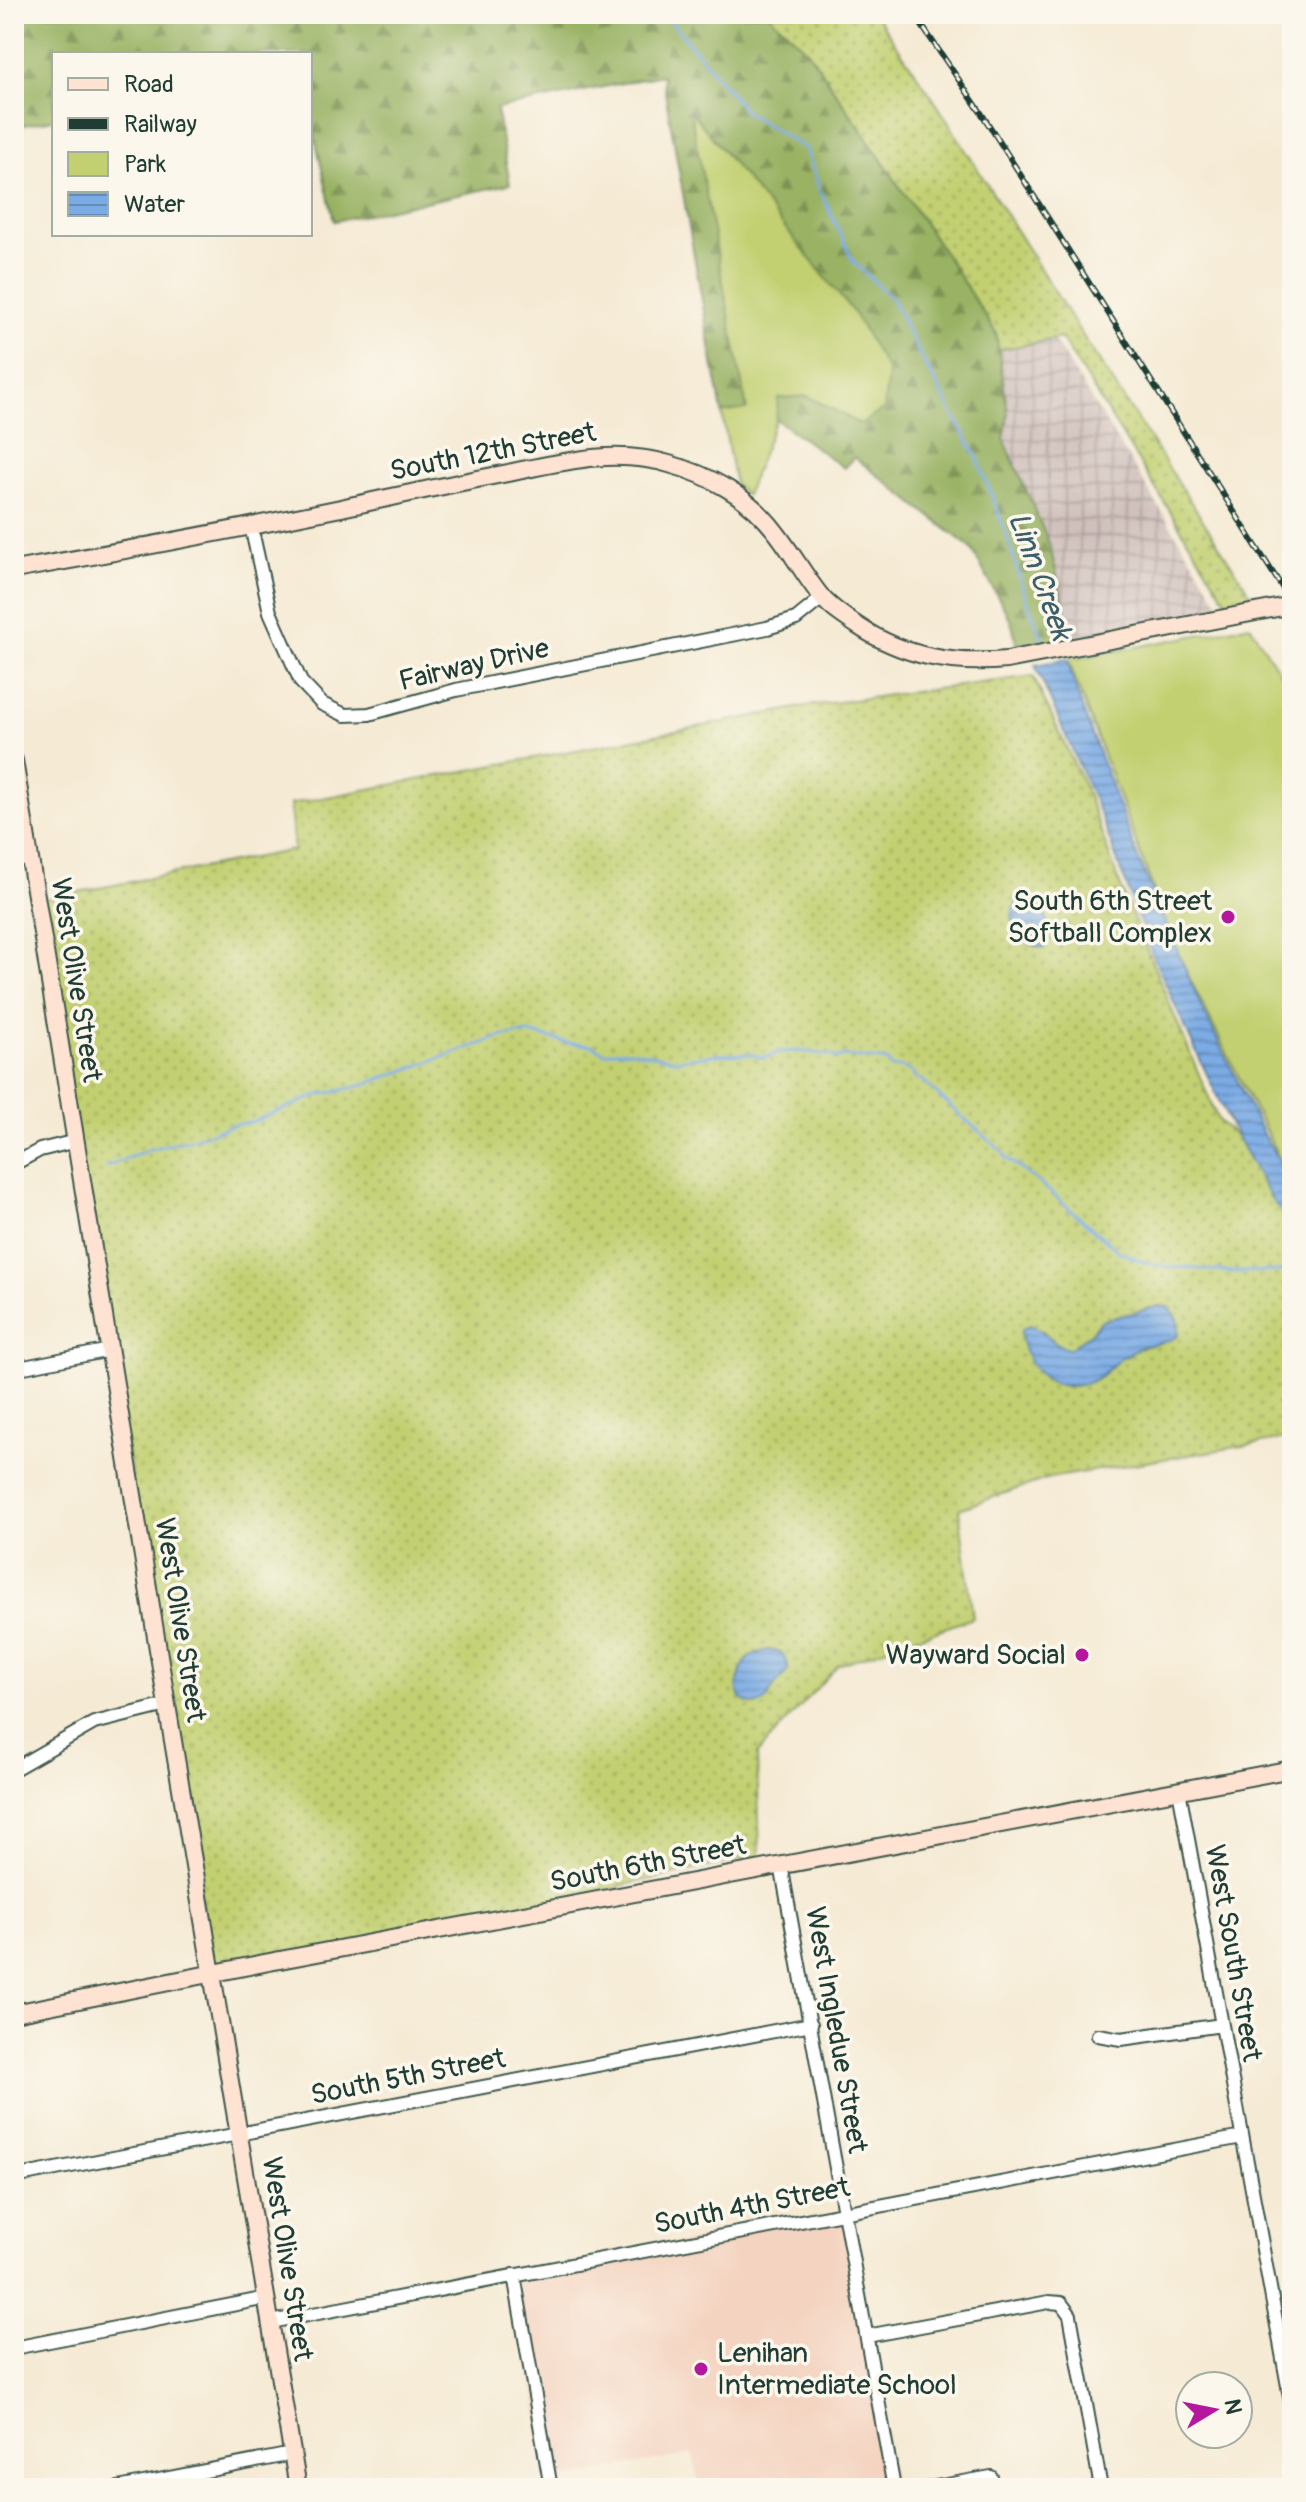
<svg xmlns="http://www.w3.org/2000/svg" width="1306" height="2502" font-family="Pangolin,sans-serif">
  <defs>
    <pattern id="industrial-grid" width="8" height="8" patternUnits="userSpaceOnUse" patternTransform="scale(2)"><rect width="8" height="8" fill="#d0c0bc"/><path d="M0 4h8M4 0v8" fill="none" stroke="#a89d9a"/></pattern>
    <pattern id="grass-dots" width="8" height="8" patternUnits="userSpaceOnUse" patternTransform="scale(2)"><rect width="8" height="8" fill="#c2d071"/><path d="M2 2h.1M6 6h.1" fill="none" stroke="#9daa5e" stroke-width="1.8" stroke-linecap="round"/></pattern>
    <pattern id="forest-firs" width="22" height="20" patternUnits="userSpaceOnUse" patternTransform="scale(2)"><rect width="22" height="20" fill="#99b263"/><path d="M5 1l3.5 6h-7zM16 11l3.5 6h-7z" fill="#7c9252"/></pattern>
    <pattern id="water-rules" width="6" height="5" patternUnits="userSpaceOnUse" patternTransform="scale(2)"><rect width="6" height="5" fill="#7babe5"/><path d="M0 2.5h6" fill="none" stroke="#648cba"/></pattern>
  </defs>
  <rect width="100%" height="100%" fill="#fbf7ec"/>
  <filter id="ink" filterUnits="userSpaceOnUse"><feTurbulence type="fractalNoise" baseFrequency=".0125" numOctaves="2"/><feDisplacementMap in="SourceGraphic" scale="16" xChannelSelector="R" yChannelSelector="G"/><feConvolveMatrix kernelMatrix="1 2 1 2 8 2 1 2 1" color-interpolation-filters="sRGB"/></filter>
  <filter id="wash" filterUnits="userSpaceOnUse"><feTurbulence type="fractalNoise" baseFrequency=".006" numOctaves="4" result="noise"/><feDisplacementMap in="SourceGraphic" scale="32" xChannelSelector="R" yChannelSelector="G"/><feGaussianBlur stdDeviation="1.8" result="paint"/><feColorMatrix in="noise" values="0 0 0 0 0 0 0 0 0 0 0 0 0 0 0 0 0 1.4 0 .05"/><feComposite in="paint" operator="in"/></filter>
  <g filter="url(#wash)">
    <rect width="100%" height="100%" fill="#f5ead4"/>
    <path fill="#f4d3c0" d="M845 2212 894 2488H699L693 2454 550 2480 514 2275Z"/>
    <path fill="url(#industrial-grid)" d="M1054 340 1223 609V615L1073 641 1049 543 1004 439 1008 414 998 350Z"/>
    <path fill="url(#grass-dots)" stroke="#708652" stroke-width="2" d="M768 14H875L933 98 1073 321 1258 605 1232 610 1061 338 998 350 996 333 943 251 807 50Z
      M1033 676 1085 788 1123 893 1218 1120 1292 1187V1438L1049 1478 959 1509 973 1618 838 1665 757 1754 760 1856 213 1973 37 900 294 850 290 804 808 706Z"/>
    <path fill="url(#forest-firs)" stroke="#5c784c" stroke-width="2" d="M14 14H768L807 50 943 251 996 333 1008 414 1004 439 1049 543 1073 641 1019 651 1011 621 971 548 854 457 844 468 776 419 778 398 808 396 860 424 888 372 853 312 691 111 747 410 722 413 662 75 496 109 510 184 334 221 314 134H310V54H54V119L14 127Z"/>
    <path fill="#c2d071" stroke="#708652" stroke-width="2" d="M690 110 853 312 888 372 884 409 860 424 808 396 778 398 776 419 746 495 735 485 722 413 747 409Z
      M1250 625 1292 692V1184L1178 955 1068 660Z"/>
    <path fill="url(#water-rules)" stroke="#4d748c" stroke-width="2" d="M1067 659 1080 702 1138 858 1201 1006 1264 1136 1292 1180V1226L1272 1200 1232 1128 1183 1023 1149 946 1100 814 1035 665Z
      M1021 899C1045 896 1052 926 1046 945L1043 948C1022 946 1000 916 1021 899Z
      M1159 1306 1169 1307C1177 1316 1180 1323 1178 1336 1162 1347 1141 1341 1128 1356L1122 1357C1112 1366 1100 1379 1087 1383 1049 1396 1022 1364 1021 1330L1030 1325C1046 1329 1053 1346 1069 1349L1092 1332 1101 1321Z
      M769 1650 781 1652C796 1671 784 1673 773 1688 770 1691 770 1696 767 1699 757 1710 740 1703 738 1690 737 1685 739 1677 741 1671 746 1656 754 1653 769 1650Z"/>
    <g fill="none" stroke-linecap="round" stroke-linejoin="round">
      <path stroke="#7babe5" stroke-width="3" d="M665 14 747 113 806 149 820 190 853 261 892 299 919 353 977 457 1008 539 1026 599 1046 647
        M106 1167 150 1149 196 1138 237 1124 252 1122 319 1095 360 1086 503 1036 529 1033 568 1043 591 1045 605 1053 614 1051H635L676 1060 712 1055 750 1054 764 1058 779 1052 800 1051 834 1056 837 1059 843 1056 882 1060 888 1062 891 1068 901 1067 914 1073 913 1077 917 1080 922 1079C946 1106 976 1127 1003 1152L1006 1158 1041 1184 1118 1251 1144 1262 1174 1268 1190 1267 1197 1269 1234 1272 1292 1271"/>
    </g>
  </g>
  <g filter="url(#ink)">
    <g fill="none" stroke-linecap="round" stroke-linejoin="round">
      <g stroke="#3f574c" stroke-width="16">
        <path id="street" d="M251 526 270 612 301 682 322 704 345 715 369 714 456 690 767 628 796 619 822 598
          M14 860 29 858
          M14 1164 40 1150 76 1141
          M14 1369 110 1350
          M14 1769 94 1723 167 1705
          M1179 1790 1292 2408
          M781 1865 894 2488
          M1098 2035 1121 2039 1222 2025
          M14 2177 811 2024
          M514 2275 551 2488
          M271 2322 1242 2137
          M867 2336 1049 2302 1061 2303 1070 2315 1101 2488
          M14 2348 267 2298
          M118 2488 292 2454
          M930 2488 991 2477"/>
      </g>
      <g stroke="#3f574c" stroke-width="20">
        <path id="secondary" d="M14 570C122 551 229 531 336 509 393 497 450 484 508 473 562 462 614 448 669 464 710 475 749 497 775 531 791 551 804 575 820 595 830 608 845 617 858 626 904 657 953 665 1007 660L1292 605
          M14 760 167 1705 298 2488
          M14 2013 264 1963 1292 1769"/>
      </g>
      <use href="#street" stroke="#fff" stroke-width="12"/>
      <use href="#secondary" stroke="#fee3d2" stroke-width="16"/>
      <g stroke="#1f3d34" stroke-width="6">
        <path id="rail" d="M914 14 980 111 1292 603"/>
      </g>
      <use href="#rail" stroke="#fbf7ec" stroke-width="3" stroke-dasharray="9" stroke-linecap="butt"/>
    </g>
  </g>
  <g fill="#b5179e" stroke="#fbf7ec" stroke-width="3">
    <circle cx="1228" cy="917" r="8"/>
    <circle cx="1082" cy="1655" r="8"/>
    <circle cx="701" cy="2369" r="8"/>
  </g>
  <g text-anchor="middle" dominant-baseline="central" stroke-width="7" stroke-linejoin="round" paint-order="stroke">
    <g font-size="28" fill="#1f3d34" stroke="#fbf7ec">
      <text transform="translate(493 452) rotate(-11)">South 12th Street</text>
      <text transform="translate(474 665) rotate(-13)">Fairway Drive</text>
      <text transform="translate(76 980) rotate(81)">West Olive Street</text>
      <text transform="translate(180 1620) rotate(81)">West Olive Street</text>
      <text transform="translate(648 1864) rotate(-11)">South 6th Street</text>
      <text transform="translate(1233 1953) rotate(80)">West South Street</text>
      <text transform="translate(836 2030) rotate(80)">West Ingledue Street</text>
      <text transform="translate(408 2077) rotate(-11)">South 5th Street</text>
      <text transform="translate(752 2206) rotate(-11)">South 4th Street</text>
      <text transform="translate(287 2259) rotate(81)">West Olive Street</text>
    </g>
    <g font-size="28" fill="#1f3d34" stroke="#fbf7ec" text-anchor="end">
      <text x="1212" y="901">South 6th Street<tspan x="1212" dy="32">Softball Complex</tspan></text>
      <text x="1066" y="1655">Wayward Social</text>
      <text x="717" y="2353" text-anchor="start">Lenihan<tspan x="717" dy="32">Intermediate School</tspan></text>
    </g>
    <g font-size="30" font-style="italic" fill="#3b5e69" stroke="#fbf7ec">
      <text transform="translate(1040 576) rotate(70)">Linn Creek</text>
    </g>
  </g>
  <rect width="1306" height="2502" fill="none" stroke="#fbf7ec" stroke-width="48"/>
  <rect x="52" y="52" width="260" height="184" fill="#fbf7ec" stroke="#a3ada2" stroke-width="2"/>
  <rect x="68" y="78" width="40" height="12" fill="#fee3d2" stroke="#a3ada2" stroke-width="2"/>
  <text x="124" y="92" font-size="24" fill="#1f3d34">Road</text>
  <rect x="68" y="118" width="40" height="12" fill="#1f3d34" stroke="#a3ada2" stroke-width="2"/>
  <text x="124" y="132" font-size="24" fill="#1f3d34">Railway</text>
  <rect x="68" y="152" width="40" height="24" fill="#c2d071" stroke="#a3ada2" stroke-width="2"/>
  <text x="124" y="172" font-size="24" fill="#1f3d34">Park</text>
  <rect x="68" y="192" width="40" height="24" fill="url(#water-rules)" stroke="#a3ada2" stroke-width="2"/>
  <text x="124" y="212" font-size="24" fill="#1f3d34">Water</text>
  <g transform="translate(1214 2410) rotate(80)"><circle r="38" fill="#fbf7ec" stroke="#a3ada2" stroke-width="2"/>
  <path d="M0-6L14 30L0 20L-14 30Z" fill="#b5179e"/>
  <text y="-12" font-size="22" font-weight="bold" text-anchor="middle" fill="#1f3d34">N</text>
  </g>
</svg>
